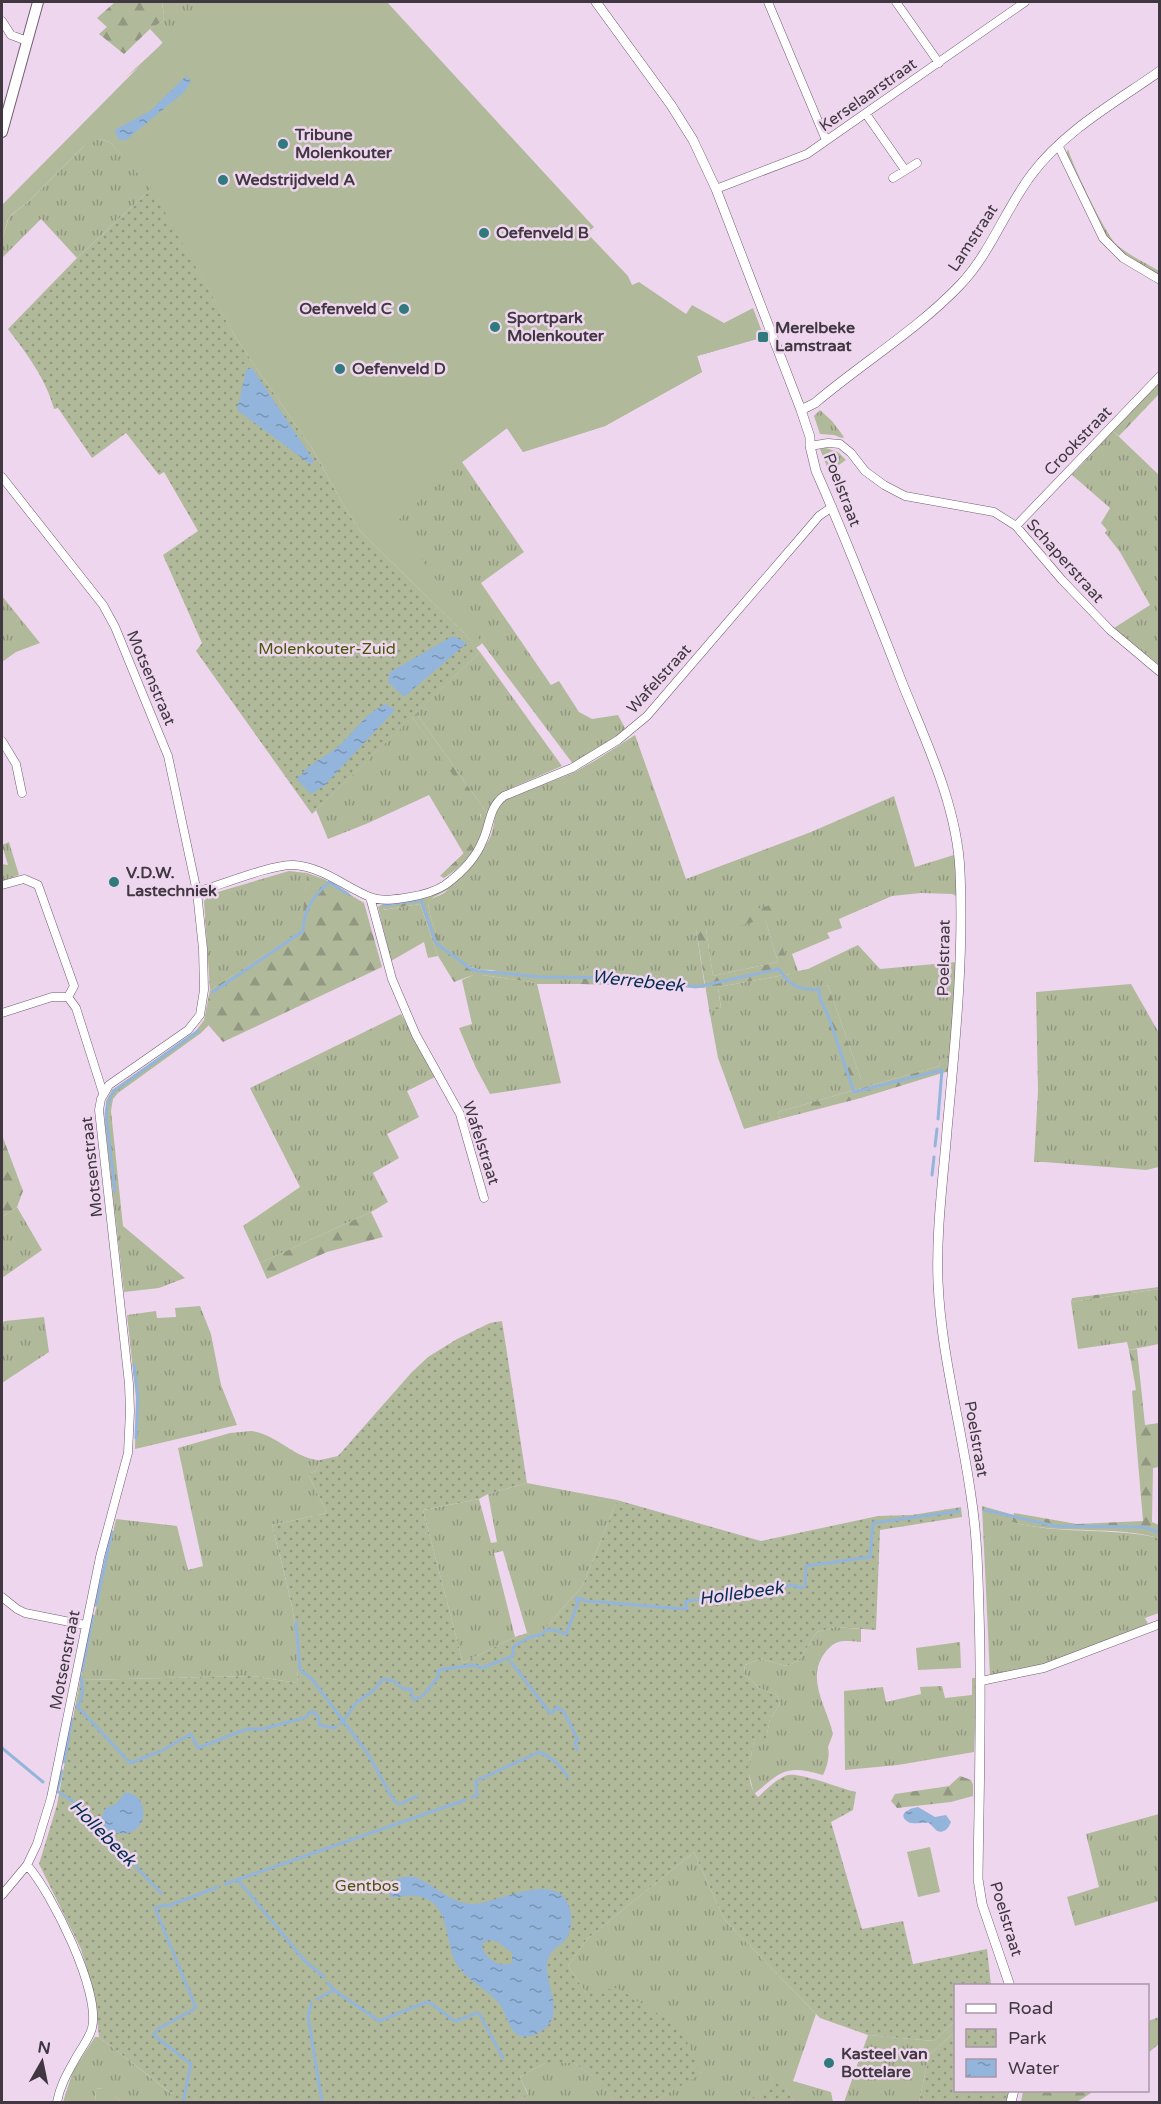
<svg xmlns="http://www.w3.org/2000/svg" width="1161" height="2104" font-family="'Varela Round',sans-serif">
  <defs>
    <pattern id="grass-tufts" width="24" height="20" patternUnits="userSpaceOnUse" patternTransform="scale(1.5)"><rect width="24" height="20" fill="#b1b99b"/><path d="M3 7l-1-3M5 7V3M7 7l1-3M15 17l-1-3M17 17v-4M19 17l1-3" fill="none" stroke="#919780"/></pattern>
    <pattern id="forest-firs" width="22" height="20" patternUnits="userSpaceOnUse" patternTransform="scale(1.5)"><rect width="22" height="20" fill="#b1b99b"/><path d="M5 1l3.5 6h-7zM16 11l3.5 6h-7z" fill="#919780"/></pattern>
    <pattern id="park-dots" width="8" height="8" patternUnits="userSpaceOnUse" patternTransform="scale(1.5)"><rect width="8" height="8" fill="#b1b99b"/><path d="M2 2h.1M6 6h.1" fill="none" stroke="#919780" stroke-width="1.8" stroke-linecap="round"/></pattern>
    <pattern id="water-ripples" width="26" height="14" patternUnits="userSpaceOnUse" patternTransform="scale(1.5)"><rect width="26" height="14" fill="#93b5db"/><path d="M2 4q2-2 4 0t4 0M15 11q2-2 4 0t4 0" fill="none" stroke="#7994b3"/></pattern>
  </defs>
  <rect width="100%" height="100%" fill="#eed7ee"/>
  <path fill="url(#grass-tufts)" fill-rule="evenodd" d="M162 2H219L125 78 163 43 150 29 163 21 164 16Z
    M99 139 110 142 152 188 77 258 41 219 2 258V241L9 217 28 202 84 146 89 142Z
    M1068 149C1073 166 1104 231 1116 244 1129 256 1145 262 1159 271V276L1127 258 1104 234 1066 155Z
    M764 337 697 356 702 372 605 426 523 452 507 428 462 462 524 552 481 583 551 685 559 681 579 712 592 719 618 715 626 730 573 764 482 643 479 646 340 483 528 382Z
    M820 410 832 421 844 437 842 438 834 435 820 434 814 416Z
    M1113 431 1159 475V668L1114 628 1150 605 1120 552 1105 533 1107 530 1101 523 1110 508 1072 475Z
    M826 448 838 452 846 460 829 472 820 449Z
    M2 596 40 643 16 652 2 662Z
    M480 652 562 766 507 790 494 801 487 813 416 713Z
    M412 717 479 810C484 822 474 841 467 851L464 854 429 795 366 824 328 839 316 810Z
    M635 735 686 879 811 832 894 796 915 867 957 854 956 896 952 894 921 893 892 896 839 919 842 928 827 933 830 938 792 954 798 971 808 969 858 945 880 969 956 962 950 1058H941L939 1066 778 1112 780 1119 744 1129 718 1058 709 1009 721 1008 718 987 790 974 765 919 778 962 713 976 706 929H696L705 988 669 987V978L584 970 581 984H537L561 1083 490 1094 476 1068 459 1028 472 1024 462 980 473 975H482L537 983C523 979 510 975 497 971 489 969 481 971 474 968 446 959 431 930 428 903 432 897 438 897 444 893 449 890 452 884 456 879 467 867 478 857 487 843 499 825 488 813 508 798L571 774 596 760ZM828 985 862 1082 816 989Z
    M9 842 19 875 2 881V864L8 865 2 845Z
    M289 871 307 873 302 931 210 990 204 901 211 894Z
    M382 904 383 910 420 904 438 956 428 958 424 942 391 961 378 907Z
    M1131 984 1159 1033V1167L1146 1170 1044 1162H1034L1038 1091 1036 992Z
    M401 1014 437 1076 407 1091 419 1117 387 1134 399 1158 373 1173 388 1202 371 1212 260 1263 243 1226 300 1187 250 1088Z
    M204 1020 209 1025 201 1033 118 1093 113 1099 111 1111 123 1226 185 1278 159 1288 124 1292 105 1125 106 1101 112 1090 195 1032Z
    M17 1207 42 1250 2 1278V1217Z
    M1159 1289V1344L1129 1350 1127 1342 1078 1349 1071 1302Z
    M200 1306 211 1334 221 1385 237 1425 135 1449 136 1398 127 1315 156 1311 157 1318 176 1317 175 1308Z
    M44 1317 49 1352 2 1383V1323L5 1321Z
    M251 1431C278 1434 294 1459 320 1460L316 1471 308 1474 327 1513 272 1525C284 1576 303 1630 297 1683L252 1676 80 1680 116 1519 177 1526 188 1570 203 1566 178 1448 230 1433Z
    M527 1483 617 1500 583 1585 536 1639 527 1633 503 1551 494 1553 515 1637 463 1663 423 1510 479 1499 491 1543 497 1542 488 1494Z
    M982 1506 1014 1515 1012 1522C1061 1535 1111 1527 1159 1538V1613L1145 1618 1148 1624 1067 1658 1043 1666 990 1676Z
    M835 1627 861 1629V1642C843 1641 836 1638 824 1654 806 1680 827 1707 833 1734L828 1747C830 1756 827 1767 823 1775 785 1764 782 1771 754 1794L748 1770 755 1737 766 1738 770 1719 780 1704 777 1695 759 1688 744 1674 745 1665 760 1659 786 1666 798 1661 817 1632Z
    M960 1642 961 1668 918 1670 916 1648Z
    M972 1678H977L974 1752 898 1765 845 1770 844 1691 883 1687 886 1702 921 1694 920 1687 942 1686 945 1698 972 1695Z
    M1159 1814V1901L1075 1926 1067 1897 1099 1887 1086 1834Z
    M694 1852 724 1919 816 2014 793 2081 831 2092 833 2102H794L782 2081 745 2102H653L701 2073 586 1993 568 1966 587 1939Z
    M1159 2017V2044L1148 2053V2021Z
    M955 2021V2032L929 2055 919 2102H844L868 2035 934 2041Z
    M95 2037H99L173 2095 172 2102H122L102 2088 96 2089 95 2102H63L73 2071Z
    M545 2063H574L611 2089 612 2102H514L528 2094 520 2077Z"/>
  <path fill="url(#forest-firs)" d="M115 2H162L164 16 163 21 150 29 124 54 99 34 107 27 97 18Z
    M1159 383V394L1119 436 1113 431Z
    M416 713 487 813C480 843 471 861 444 878L440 876 442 874C466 850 472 851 481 815L412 717Z
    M307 873 324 879 364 903 382 967 223 1042 204 1020 210 990 301 931Z
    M457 878 461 883 434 897 428 903C431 931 449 963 479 970 491 972 504 970 516 972 524 973 531 976 539 977L537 983 482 975H473L454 982 438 956 420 904 382 910V904L400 902Z
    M771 905 790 974 718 987 721 1009H709L696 929H706L713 976 778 962 765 919 738 926 736 915Z
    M588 968 669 978V987L581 984 584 970Z
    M828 985 862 1082 853 1087H847L816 988Z
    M941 1058H950L949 1071 861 1098 780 1119 778 1112 939 1066Z
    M2 1135 23 1191 17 1207 2 1217Z
    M371 1212 383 1237 327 1252 267 1279 260 1263Z
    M1159 1287V1289L1071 1302 1072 1298Z
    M1137 1349 1145 1425 1159 1423V1467L1153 1468 1152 1522 1159 1525V1538C1111 1525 1061 1535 1012 1522L1014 1513 1077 1524 1143 1521 1132 1391 1136 1390 1129 1350Z
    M960 1776 971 1780 973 1785V1796L951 1802 897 1808 891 1801 895 1794 949 1786Z
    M103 2088 122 2102H95L96 2089Z
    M1023 2091V2090L1094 2091 1077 2102H1021Z"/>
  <path fill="url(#park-dots)" d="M152 188 236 338 313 450 344 506 360 531 463 632 480 652 312 814 196 651 202 643 163 555 198 531 164 472 159 475 126 433 92 458 58 408 54 409C46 379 27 354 8 329L77 258Z
    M502 1321 527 1483 488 1494 479 1499 423 1510 463 1663 515 1637 527 1633 536 1639 583 1585 617 1500 761 1541 878 1516 912 1515 961 1507 962 1517 880 1530 876 1630 835 1627 817 1632 798 1661 786 1666 760 1659 745 1665 744 1674 759 1688 777 1695 780 1704 770 1719 766 1739 755 1738C751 1756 743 1781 758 1797 766 1790 777 1778 788 1775 800 1772 842 1789 856 1792L853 1810 831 1822 862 1929 903 1921 913 1964 987 1949 991 1985 956 1986 955 2021 934 2041 868 2035 820 2018 724 1919 694 1852 587 1939 568 1966 586 1993 617 1988 681 2028 701 2074 653 2102H612L610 2089 574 2063H545L520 2077 528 2095 514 2102H172V2094L99 2037 95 1998 81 1949 39 1864 57 1805 80 1680 252 1676 297 1683C303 1630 284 1575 272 1525L327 1513 308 1474 316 1471 320 1460 338 1456 411 1373 428 1357 457 1339 490 1323Z
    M955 2032 956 2090 1010 2091 1006 2102H919L929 2055Z
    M782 2080 794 2102H745Z"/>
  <path fill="#b1b99b" d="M203 2H387L594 227 587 233 628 276 632 285 639 282 686 314 692 305 724 323 753 308 764 337 697 356 702 372 605 426 523 452 507 428 462 462 395 523 482 643 476 648 463 632 360 531 344 506 313 450 236 338 151 188 110 142 99 139 84 146 28 202 11 215 8 219 2 242V205Z
    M930 1847 940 1892 918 1897 907 1852Z"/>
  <path fill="url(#water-ripples)" fill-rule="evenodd" d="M185 77H188L191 82 183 93 126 140H119L115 132 116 129 150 111Z
    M252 368 314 461 310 464 237 410 246 370Z
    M453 636 467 643 404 697 388 682 390 672Z
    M386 704 395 710 324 786 311 794 297 780C308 762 330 756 344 741 359 726 365 714 386 704Z
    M124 1793C153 1790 152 1850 105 1829L101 1819 105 1809 117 1803Z
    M918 1807 935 1817 946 1815 951 1822C948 1829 945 1833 937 1831L929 1823C923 1822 914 1825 908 1822 896 1814 910 1808 918 1807Z
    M410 1876C433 1881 449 1905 475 1904 498 1902 549 1874 566 1900 573 1911 573 1927 566 1939 561 1946 551 1949 548 1959 541 1983 571 2016 538 2033 534 2036 525 2037 520 2036 509 2032 507 2015 501 2006 489 1990 469 1982 458 1966 443 1944 453 1902 417 1896 407 1894 400 1898 391 1897L386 1889C391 1879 399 1878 410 1876ZM489 1940 498 1942 512 1953V1963C499 1969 483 1957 482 1944Z"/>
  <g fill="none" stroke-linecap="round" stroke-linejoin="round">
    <path stroke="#93b5db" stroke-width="3" d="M384 905 421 900 436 943 471 969 479 971 541 977 639 978 696 987 779 969C788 985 800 991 819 989L820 999 828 1015 854 1092 942 1070 938 1119
      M213 992 303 931C304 908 313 897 329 882L348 894
      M935 1146 937 1129
      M932 1175 934 1157
      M115 1191 106 1114C107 1105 109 1098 114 1091L198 1031
      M134 1365 138 1396 136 1438
      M985 1510 1055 1526 1143 1527 1160 1532
      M96 1605 112 1532
      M296 1622 300 1670 311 1678 368 1754 394 1801 400 1804 417 1796
      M511 1662 550 1713 553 1712 557 1707 564 1712 578 1740 575 1742 577 1750
      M82 1671 93 1616
      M425 1693 438 1677 439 1670 473 1665 482 1668 513 1656V1647L530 1637 541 1635 546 1630H554L566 1634 578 1603 576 1599 577 1598 587 1601 685 1609 687 1608 685 1602 687 1601 737 1595 793 1585 801 1588 805 1586 806 1566 870 1557 873 1523 959 1511
      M77 1706 130 1763 161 1751 191 1734 198 1748 247 1729H262L304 1718 313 1711 319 1718V1725L334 1728 336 1726
      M78 1708 83 1691 81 1677
      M340 1724 342 1723 356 1703 374 1690 383 1679 394 1681 403 1689H411L413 1699 415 1700 423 1695
      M2 1748 43 1782
      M64 1762 72 1719
      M62 1771 57 1791 74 1802 161 1893
      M472 1797 477 1796 476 1781 539 1752C553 1758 560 1765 568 1777
      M238 1880 305 1961 324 1977
      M225 1884 465 1800
      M328 1983 334 1990 379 2021 427 2002 432 2004 453 2020 457 2021 477 2013 480 2015 503 2058
      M317 1999 334 1990
      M311 2003 308 2017 322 2102
      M183 2102 191 2064 156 2037 154 2034 158 2029 196 2008 155 1908 165 1905 168 1906 218 1887"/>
    <g stroke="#715d72" stroke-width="9">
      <path id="minor" d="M768 2 826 140
        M896 2 939 63
        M2 21 11 35 27 41
        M866 114 905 170
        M1058 145 1103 238 1123 258 1160 280
        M893 178 917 163
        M716 189 807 154 1025 2
        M810 446 828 443 840 444 851 453 865 471 884 485 905 496 994 512 1016 526 1062 580 1110 630 1160 672
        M2 477 103 605 115 627 168 756 197 892 203 949 204 990 200 1015 188 1030 109 1085 101 1099 99 1110 129 1384 130 1411 128 1453 100 1557 51 1798 37 1844 27 1865 2 1895
        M1016 526 1160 376
        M2 741 16 764 22 793
        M2 885 24 879 38 885 74 986 68 997
        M197 892C221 885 272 864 294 865 323 867 345 887 370 897 382 902 398 899 410 897 422 895 434 892 445 885 460 874 476 858 483 840 490 825 489 807 504 796L572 768 618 740 647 716 819 516 832 507
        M370 897 392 979 416 1035 460 1114 484 1198
        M2 1013 52 997H68L76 1008 103 1093
        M2 1597 17 1609 25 1613 85 1625
        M981 1681 1044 1668 1160 1624
        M27 1865C52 1893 101 1992 92 2028 89 2039 82 2047 77 2056 68 2072 60 2085 57 2102"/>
    </g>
    <g stroke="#715d72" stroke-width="10">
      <path id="tertiary" d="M596 2 671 105 693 140 716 189 801 410 810 437V446L816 471C847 541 875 613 903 685 927 744 957 806 960 871 964 957 955 1044 947 1130 943 1181 936 1231 938 1282 941 1354 961 1424 971 1496 977 1534 978 1573 979 1611 982 1701 979 1789 978 1879L982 1904 1010 1986
        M801 410 815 403C862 363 917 330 960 285 990 254 1006 208 1032 174 1065 130 1116 102 1160 71
        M1011 2102 1014 2090"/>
    </g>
    <g stroke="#715d72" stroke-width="12">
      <path id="secondary" d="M2 132 38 2"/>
    </g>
    <use href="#minor" stroke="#fff" stroke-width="8"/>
    <use href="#tertiary" stroke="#fff" stroke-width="9"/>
    <use href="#secondary" stroke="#fff" stroke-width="10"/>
  </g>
  <g fill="#30797d" stroke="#eed7ee" stroke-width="2">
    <circle cx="283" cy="144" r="6"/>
    <circle cx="223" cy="180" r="6"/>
    <circle cx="484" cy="233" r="6"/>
    <circle cx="404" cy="309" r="6"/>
    <circle cx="495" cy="327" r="6"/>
    <rect x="757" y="331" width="12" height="12" rx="3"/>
    <circle cx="340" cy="369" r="6"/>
    <circle cx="114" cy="882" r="6"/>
    <circle cx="829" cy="2063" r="6"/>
  </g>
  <g text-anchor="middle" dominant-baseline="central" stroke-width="5" stroke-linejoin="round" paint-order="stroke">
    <g font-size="16" fill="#403740" stroke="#eed7ee">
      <text transform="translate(868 95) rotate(-35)">Kerselaarstraat</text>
      <text transform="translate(973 238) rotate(-57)">Lamstraat</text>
      <text transform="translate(1078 441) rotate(-46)">Crookstraat</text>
      <text transform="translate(842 490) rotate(69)">Poelstraat</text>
      <text transform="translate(1065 561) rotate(48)">Schaperstraat</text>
      <text transform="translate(151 678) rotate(67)">Motsenstraat</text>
      <text transform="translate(659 679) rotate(-48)">Wafelstraat</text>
      <text transform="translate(944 958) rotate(-89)">Poelstraat</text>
      <text transform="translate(481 1143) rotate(72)">Wafelstraat</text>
      <text transform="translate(92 1167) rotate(-96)">Motsenstraat</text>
      <text transform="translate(976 1439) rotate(80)">Poelstraat</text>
      <text transform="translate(65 1660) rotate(-79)">Motsenstraat</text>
      <text transform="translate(1006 1919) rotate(73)">Poelstraat</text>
    </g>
    <g font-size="16" font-weight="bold" fill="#403740" stroke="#eed7ee" text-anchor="start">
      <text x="295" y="135">Tribune<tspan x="295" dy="18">Molenkouter</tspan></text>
      <text x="235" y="180">Wedstrijdveld A</text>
      <text x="496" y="233">Oefenveld B</text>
      <text x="392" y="309" text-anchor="end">Oefenveld C</text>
      <text x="507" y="318">Sportpark<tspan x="507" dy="18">Molenkouter</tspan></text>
      <text x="775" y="328">Merelbeke<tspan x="775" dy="18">Lamstraat</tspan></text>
      <text x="352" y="369">Oefenveld D</text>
      <text x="126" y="873">V.D.W.<tspan x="126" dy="18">Lastechniek</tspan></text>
      <text x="841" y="2054">Kasteel van<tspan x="841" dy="18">Bottelare</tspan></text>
    </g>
    <g font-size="16" fill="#475508" stroke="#eed7ee">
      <text x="327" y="649">Molenkouter-Zuid</text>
      <text x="367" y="1886">Gentbos</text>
    </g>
    <g font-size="18" font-style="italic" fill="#072d51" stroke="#eed7ee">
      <text transform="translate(638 981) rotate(6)">Werrebeek</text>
      <text transform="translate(741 1593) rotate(-8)">Hollebeek</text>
      <text transform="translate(103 1833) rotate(45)">Hollebeek</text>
    </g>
  </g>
  <rect width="1161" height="2104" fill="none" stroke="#403740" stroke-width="6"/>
  <rect x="954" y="1984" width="195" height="108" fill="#eed7ee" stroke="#a897a8" stroke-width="1.5"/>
  <rect x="966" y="2004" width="30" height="9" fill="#ffffff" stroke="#a897a8" stroke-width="1.5"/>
  <text x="1008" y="2014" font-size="18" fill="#403740">Road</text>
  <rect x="966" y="2029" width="30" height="18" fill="url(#park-dots)" stroke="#a897a8" stroke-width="1.5"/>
  <text x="1008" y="2044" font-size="18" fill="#403740">Park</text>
  <rect x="966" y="2059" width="30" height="18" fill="url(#water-ripples)" stroke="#a897a8" stroke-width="1.5"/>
  <text x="1008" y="2074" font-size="18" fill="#403740">Water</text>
  <g transform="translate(42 2062) rotate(9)" stroke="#eed7ee" stroke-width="4.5" paint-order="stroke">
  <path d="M0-4.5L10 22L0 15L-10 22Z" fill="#403740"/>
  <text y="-9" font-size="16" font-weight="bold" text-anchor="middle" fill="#403740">N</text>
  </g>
</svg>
